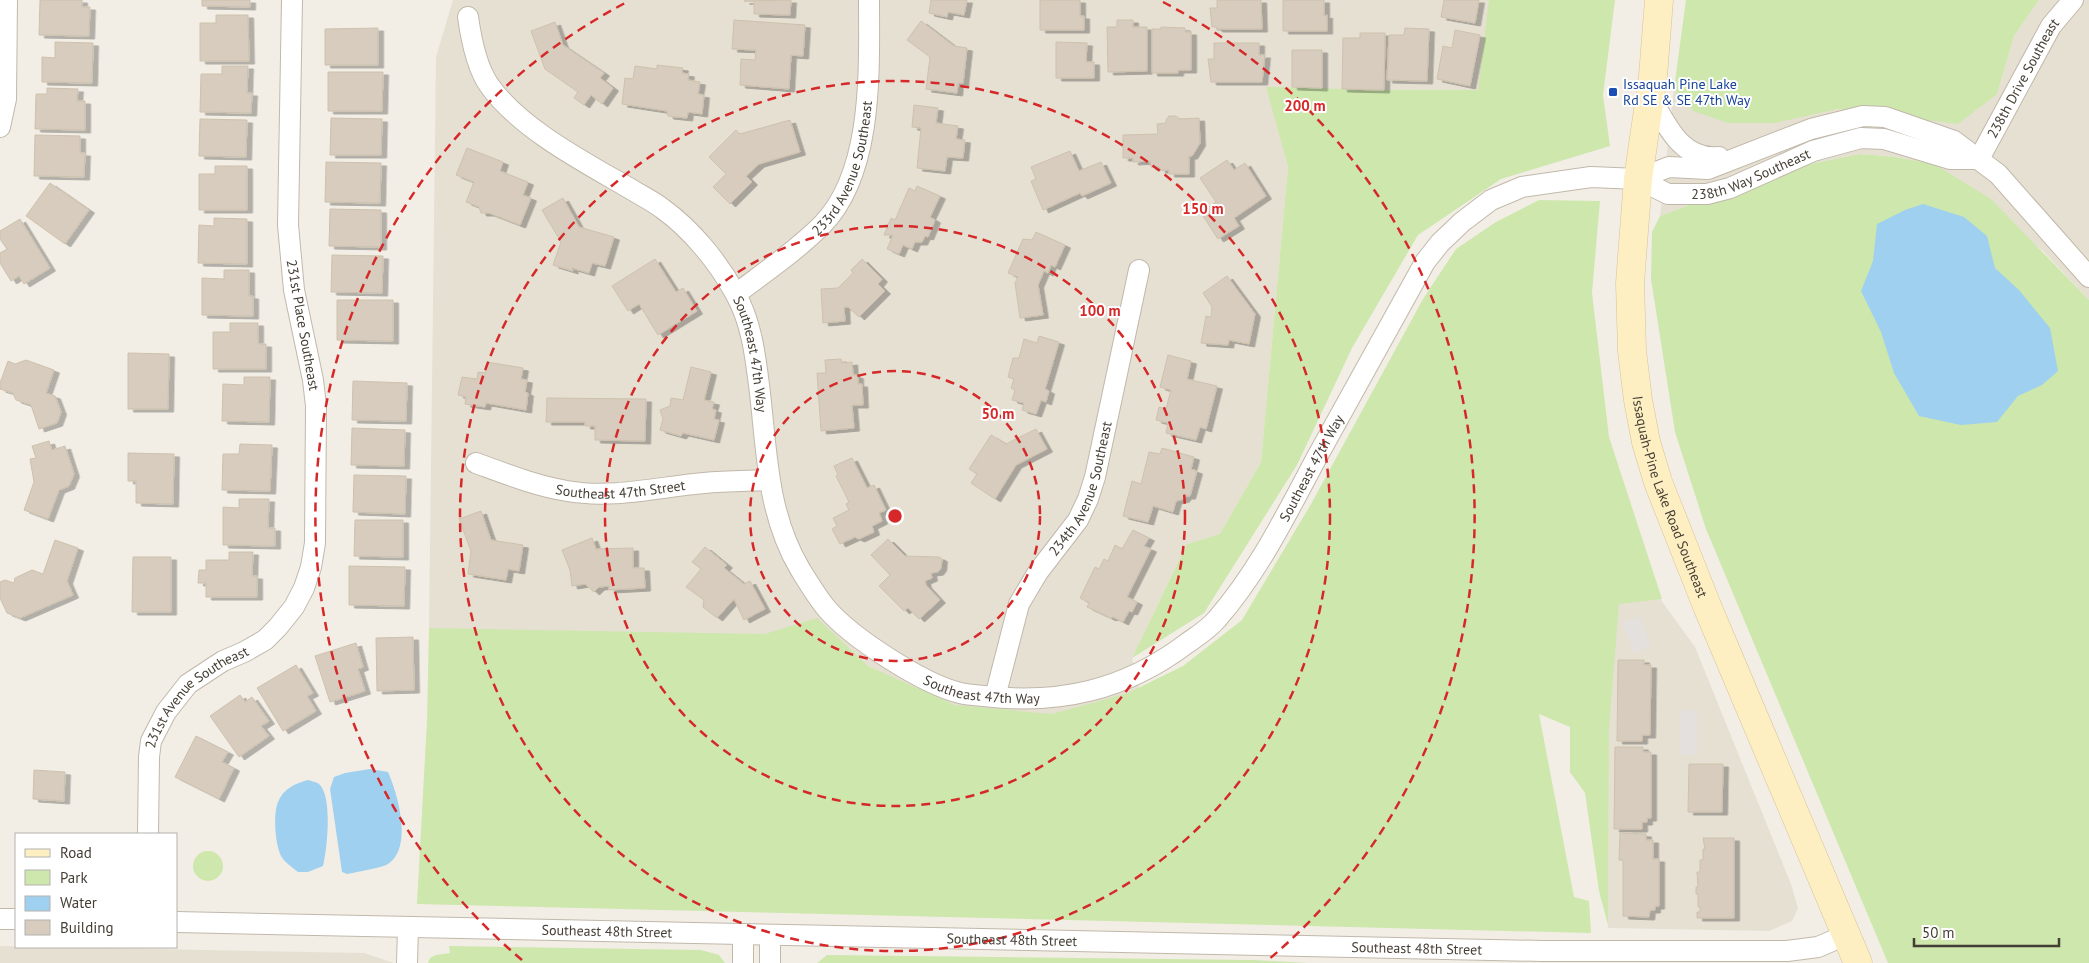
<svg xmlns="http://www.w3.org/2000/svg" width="2089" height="963" font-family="'PT Sans',sans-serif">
  <defs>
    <filter id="shadow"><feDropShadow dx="5.5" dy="3" stdDeviation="0" flood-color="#0004"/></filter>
  </defs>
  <rect width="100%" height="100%" fill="#f2eee5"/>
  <path fill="#e6e0d3" d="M453 0H1530L1478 90H1384L1267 88 1288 167 1261 462 1220 534 1187 544 1132 658 1141 694 1055 720 993 718 906 688 830 643 429 628 436 57Z
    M2039 0H2089V300L2043 251 1934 164 1895 157 1860 154 1785 169 1660 216 1674 89 1693 111 1848 109 1901 118 1997 94 2014 36Z
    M1653 589 1695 647 1791 884 1798 908 1792 921 1769 931 1608 928 1609 608Z
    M0 946 364 953 394 963H0Z"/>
  <path fill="#cde7ad" d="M1489 0H1615L1603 95 1610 146 1501 179 1418 235 1352 348 1297 465 1204 613 1132 658 1187 544 1220 534 1261 462 1288 167 1266 87 1384 90H1478Z
    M1686 0H2039L2014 36 1997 94 1958 124 1838 109 1775 123H1728L1693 111 1674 89Z
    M1860 154 1895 157 1934 164 1991 199 2089 300V963H1888L1706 529 1675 432 1651 279 1652 232 1660 216 1785 169Z
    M1539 200 1600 201 1592 293 1609 437 1662 599 1619 604 1609 728 1608 925 1599 891 1585 793 1570 772V727L1539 714 1574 897 1589 901 1591 933 417 904 427 721 429 628 765 634 817 618 868 666 955 705 1052 714 1128 693 1183 666 1242 620 1311 504 1423 299 1456 249 1496 222Z
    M193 866a15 15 0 1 1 30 0a15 15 0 1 1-30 0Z
    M449 946 701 950 719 955 725 963H428L430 958 436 955 450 953Z
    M827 955 1251 960 1309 963H817Z"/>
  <path fill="#e3e0dd" d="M1639 616 1651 646 1634 653 1622 623Z
    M1680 710 1697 711V755L1680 754Z"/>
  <path fill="#a0d0ef" d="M1923 204 1964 217 1987 236 1995 268 2019 290 2050 328 2058 371 2042 385 2018 396 1997 422 1961 425 1919 416 1894 373 1881 332 1861 291 1873 261 1877 224 1905 210Z
    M370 769 388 772C398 794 413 848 388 864 385 867 352 873 347 874L342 872 330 789 334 777 345 773Z
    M308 780C311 781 317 782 319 784 333 796 327 850 323 866L308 872H298C292 867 285 863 281 856 275 844 273 814 278 802 283 789 296 783 308 780Z"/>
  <path fill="#d7ccbd" stroke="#cec1ad" filter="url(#shadow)" d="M40 0H82V7H90L89 36 39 35Z
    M202 0H250V7L202 6Z
    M791 0 790 15 754 14V1H744Z
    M931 0H967L964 15 948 12 947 17 929 13Z
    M1040 0H1080V16H1084V30H1040Z
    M1217 0H1261L1262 29H1217L1216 27H1212L1210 8H1217Z
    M1283 0H1324V16L1327 15V31H1283Z
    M1444 0H1479L1475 23 1441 17Z
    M216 15H248L249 61H200V23H216Z
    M734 20 805 25 803 56 791 55 789 89 740 85 741 59 755 60 756 50 732 49Z
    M1117 20H1133V27H1147V71L1108 72 1107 27H1117Z
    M921 21 954 46 967 48 963 83H958L957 93 926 89 930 57 907 40Z
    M555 22 563 45 604 73 600 78 613 88 602 104 591 95 584 105 574 98 578 92 545 69 531 31Z
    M1161 27 1185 28V32H1191V70H1178V73H1152V29H1161Z
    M378 28V65H325V29Z
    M1405 28 1429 29 1427 81 1387 80 1389 35H1404Z
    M1455 30 1480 35 1470 86 1437 79 1443 46 1452 48Z
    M1360 33H1385L1384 90 1342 89 1343 38H1360Z
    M55 42 93 43 92 83 42 82V57L55 58Z
    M1056 42 1087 43 1086 62H1094V78H1056Z
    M1214 43H1259V55H1265L1262 82H1211L1208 59H1214Z
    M1292 50H1322V88L1292 87Z
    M657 65 683 68 682 73 689 74 688 80 700 82 698 94 704 95 702 114 688 112 687 118 668 116 667 111 622 104 625 78 633 79 635 66 657 69Z
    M222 66H248L247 93H252L251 113 200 112 201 74H222Z
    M328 72H383L382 111H328Z
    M47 88 78 89 77 101H85V130L35 129 36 94H47Z
    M914 105 938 108 936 123 958 126 956 139 965 140 963 158 947 157 945 171 917 168 921 128 912 127Z
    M1169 116H1176L1180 119 1199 118 1200 143 1192 156H1189V174H1169V170H1160V167H1151L1150 161 1133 162V158H1123V135L1158 134 1157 124 1166 123V120Z
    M331 118 382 119 381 155H330Z
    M200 119 247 120 246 157 199 156Z
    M790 120 800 152 759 164 746 176 752 182 730 204 713 187 726 174 709 157 736 130 740 134Z
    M35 135 80 136V153H85L84 177 34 176Z
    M467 148 503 162 500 171 528 182 523 195 531 198 520 225 489 213H481L479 207 466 202 474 182 456 175Z
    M1070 151 1079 171 1101 162 1111 183 1082 196 1080 193 1043 210 1031 181 1036 179 1031 167Z
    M1227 160 1234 170 1245 163 1266 196 1234 218 1239 226 1218 239 1201 213 1216 202 1200 178Z
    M326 162 381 163 380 203 325 202Z
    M215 166H247V210H199V174H215Z
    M50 183 89 210 65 244 26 216Z
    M917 186 940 196 930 217 935 220 928 237 925 236 922 242H915L912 249 903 245 899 254 887 249 893 235H884L891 218 895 220 909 188 915 191Z
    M563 198 579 227 614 237 605 266 592 263 589 273 572 268 573 271 553 265 561 242 542 210Z
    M330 209 381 210V247L329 246Z
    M214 218 247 219V264L198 263 199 225 214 226Z
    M20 219 50 268 24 284 19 276 11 281 0 263V253L7 249 0 239V231Z
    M1036 232 1065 245 1055 267 1051 265 1048 273 1044 271 1038 285 1043 315 1020 318 1015 283 1018 277 1008 273 1023 239 1032 240Z
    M332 255 383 256 382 293 331 292Z
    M655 259 676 292 683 288 697 311 658 335 639 304 628 311 612 286Z
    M862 259 882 279 878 284 885 291 859 317 848 307H844L845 321 823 323 821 289 838 288 853 273 851 270Z
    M224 270H249V296H253V316L202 315V278L224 279Z
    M1227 276 1255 314 1249 344 1229 340 1228 345 1201 343 1206 316 1211 317 1212 307 1203 293Z
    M337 300H393V341L337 340Z
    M230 323H258V344H266V369H213V332H230Z
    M1039 336 1059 342 1045 389 1049 391 1046 402 1041 400 1036 414 1022 410 1024 403 1012 400 1015 390 1011 388 1014 379 1008 377 1013 358H1019L1024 339 1037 343Z
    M128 353 169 354 168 409H128Z
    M1168 355 1191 361 1187 379 1217 386 1206 429 1200 427 1196 440 1166 433 1168 423 1156 420 1159 407 1166 409 1171 390 1160 387Z
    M841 359 842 363 852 362 853 374 858 376V384H862L863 405H852L854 428 821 431 817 373H826L825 360Z
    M26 360 54 370 46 393 55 396 61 412 57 423 39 429 31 405 16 400 13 393 0 389V383L8 361 15 364Z
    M487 362 523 368 521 379 527 380 525 392 528 393 526 410 486 403 485 407 465 404 466 397 458 395 462 377 477 379 478 372 485 373Z
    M691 367 711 372 704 400 714 402 712 409 716 410 714 419 719 420 714 440 683 433 681 436 660 430 663 419 660 410 670 406 671 398 683 400Z
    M244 377H270L269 422 222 421 223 384 244 385Z
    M353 381 407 383 406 421 352 420Z
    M547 398 646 399 645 441 595 440V426H585V422H546Z
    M352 428 405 430 404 466 351 465Z
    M1036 429 1047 449 1016 465 995 499 971 483 977 474 969 469 991 435 1006 444Z
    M49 441 52 450 65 446 74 474 69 486 59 490 48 519 24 510 34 482 30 459 36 458 32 446Z
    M240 444 272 445 270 491 222 490 223 454H239Z
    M1162 448 1194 457 1191 469 1197 471 1190 496H1186L1184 499 1176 501 1173 512 1153 506 1148 522 1123 516 1132 481 1141 484 1149 452 1160 454Z
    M128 453 174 454 173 504 136 503V481H128Z
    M852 458 867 488 874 485 886 510 879 513 882 521 872 526 874 532 859 539 855 537 840 544 832 529 837 526 833 518 849 510 846 504 849 502 836 476 838 475 834 466Z
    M354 475 406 476 405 514 353 512Z
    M239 499H269L268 528H275V546L223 545V507L239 508Z
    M481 511 491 540 523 545 519 571 508 569 506 580 468 574 471 551 459 519Z
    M355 520H403V557L354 556Z
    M1133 530 1149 538 1144 546 1151 549 1127 597 1137 602 1132 612 1129 611 1123 622 1113 617 1111 618 1087 607 1089 603 1080 598 1095 567 1099 569 1104 559 1108 561 1115 545 1122 549Z
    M592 538 596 549 633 548V568H644L645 588 609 590V586L599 587 594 592 585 584 572 586 570 570 562 550Z
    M888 539 905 556 939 557 942 559 941 568 938 572 931 573 932 578 925 581 926 585 940 600 919 619 908 608 904 611 879 586 890 575 871 555Z
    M55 540 78 548 67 581 73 595 20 618 7 613 0 598V582L5 580 14 583 15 578 32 570 43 574Z
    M705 547 727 565 724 568 744 584 750 581 765 609 744 620 734 599 717 618 703 607 704 600 686 587 701 569 692 562Z
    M229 552H253L252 576H257V597H206V583H198L199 570H206V560H229Z
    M133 557H171V612H132Z
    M349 566 405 567 404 606 349 605Z
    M413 637 414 690 377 691 376 638Z
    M356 643 363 667 358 669 365 691 330 702 315 656Z
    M1618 660H1644V665H1651L1650 735H1642V741H1617Z
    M296 665 313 693 307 696 316 711 283 731 257 688Z
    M240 695 245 702 252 697 269 721 261 726 269 736 239 757 210 716Z
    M196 736 228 752 222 762 234 768 219 799 175 777Z
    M1615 747H1643V752H1651V818H1647V822H1642V829H1614Z
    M1689 764H1723L1722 812H1688Z
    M34 770 65 772 64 801 33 799Z
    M1620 833 1646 834V840H1653V859H1659V906H1655V910H1650L1649 917 1623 916V860H1619Z
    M1703 838H1734V918H1697V912H1700V907H1698V894H1696V887H1698L1697 872H1700V860H1703V849H1705Z"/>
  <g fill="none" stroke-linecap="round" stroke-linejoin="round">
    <g stroke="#c1b8aa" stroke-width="22">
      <g id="street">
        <path id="s1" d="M468 17C471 38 477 68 489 85 519 128 584 162 629 188 640 195 653 201 663 209 692 230 718 262 735 293 751 321 755 353 759 385 767 448 766 512 800 569 808 582 817 597 827 609 852 638 923 684 960 693 968 695 976 695 984 696 1059 705 1125 690 1186 644 1197 636 1209 629 1217 619 1259 571 1287 513 1317 457 1353 392 1389 327 1425 262L1440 243 1462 222 1491 200 1522 187 1591 177 1638 179 1669 167 1708 169 1811 129 1863 116 1885 117 1954 141 1998 174 2089 277"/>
        <path d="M1650 96C1666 124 1681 161 1719 157"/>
        <path d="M0 127 6 99 7 0"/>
        <path id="s2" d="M1979 159 2051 26 2073 0"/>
        <path id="s3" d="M1638 179 1668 194H1707L1730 188 1813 151 1861 138 1884 139 1950 159H1979"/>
        <path id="s4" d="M736 294C765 272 796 251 822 225 874 172 869 69 869 0"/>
        <path id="s5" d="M476 463C506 474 536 486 567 491 613 499 658 487 704 483 726 481 747 481 769 480"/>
        <path id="s6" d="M995 697 1019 604 1038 572 1078 520 1088 499 1095 477 1139 270"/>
        <path id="s7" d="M148 834 149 757 151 741 166 712 188 684 223 661 244 652 265 640 278 627 294 607 304 588 311 567 315 543 316 406 313 380 294 290 288 225 292 0"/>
        <path d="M0 919H16"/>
        <path id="s8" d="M176 922 1543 951H1787L1818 947 1846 935"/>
        <path d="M407 963 408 928"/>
        <path d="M743 963V934"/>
        <path d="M770 963V935"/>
      </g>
    </g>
    <g stroke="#d5c397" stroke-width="29">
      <g id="secondary">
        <path id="s9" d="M1659 0 1653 76 1638 179 1630 283 1632 351 1638 400 1646 442 1658 482 1707 606 1858 963"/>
      </g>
    </g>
    <use href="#street" stroke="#fff" stroke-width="20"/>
    <use href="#secondary" stroke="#feefc3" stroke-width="28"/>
  </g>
  <g fill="none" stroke="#d62828" stroke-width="2.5" stroke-dasharray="9 6">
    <circle cx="895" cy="516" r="145"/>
    <circle cx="895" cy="516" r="290"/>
    <circle cx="895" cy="516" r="435"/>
    <path d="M522 960A580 580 0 0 1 627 2M1163 2A580 580 0 0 1 1268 960"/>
  </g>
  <rect fill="#1a4fb4" stroke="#fff" stroke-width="2" x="1608" y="87" width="10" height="10" rx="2.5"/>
  <g text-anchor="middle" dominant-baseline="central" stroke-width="4" stroke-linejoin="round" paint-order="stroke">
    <g font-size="14" fill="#443e34" stroke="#fff">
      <text stroke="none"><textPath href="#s2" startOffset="92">238th Drive Southeast</textPath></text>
      <text stroke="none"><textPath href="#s4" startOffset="172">233rd Avenue Southeast</textPath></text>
      <text stroke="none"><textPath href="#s3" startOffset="120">238th Way Southeast</textPath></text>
      <text transform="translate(303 325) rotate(80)">231st Place Southeast</text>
      <text stroke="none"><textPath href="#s1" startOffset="462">Southeast 47th Way</textPath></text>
      <text stroke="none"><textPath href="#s1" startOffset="1348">Southeast 47th Way</textPath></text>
      <text stroke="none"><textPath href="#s5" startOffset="149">Southeast 47th Street</textPath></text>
      <text stroke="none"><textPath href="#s6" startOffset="229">234th Avenue Southeast</textPath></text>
      <text stroke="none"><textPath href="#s9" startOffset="504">Issaquah-Pine Lake Road Southeast</textPath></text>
      <text stroke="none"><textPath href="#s1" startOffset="912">Southeast 47th Way</textPath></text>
      <text stroke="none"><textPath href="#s7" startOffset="158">231st Avenue Southeast</textPath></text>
      <text stroke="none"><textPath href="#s8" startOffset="431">Southeast 48th Street</textPath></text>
      <text stroke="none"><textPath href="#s8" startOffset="836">Southeast 48th Street</textPath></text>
      <text stroke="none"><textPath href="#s8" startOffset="1241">Southeast 48th Street</textPath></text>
    </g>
    <g font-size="14" fill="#164399" stroke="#fff" text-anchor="start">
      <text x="1623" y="84">Issaquah Pine Lake<tspan x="1623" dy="16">Rd SE &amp; SE 47th Way</tspan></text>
    </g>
  </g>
  <circle cx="895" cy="516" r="8" fill="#d62828" stroke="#fff" stroke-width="2.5"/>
  <g font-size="15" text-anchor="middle" font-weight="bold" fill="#d62828" stroke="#fff" stroke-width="4" stroke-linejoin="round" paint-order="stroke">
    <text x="1305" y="111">200 m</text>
    <text x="1203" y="214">150 m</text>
    <text x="1100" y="316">100 m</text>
    <text x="998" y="419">50 m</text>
  </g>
  <rect x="15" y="833" width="162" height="115" fill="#ffffff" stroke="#b4b2ae"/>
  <rect x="25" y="849" width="25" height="8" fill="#feefc3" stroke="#b4b2ae"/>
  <text x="60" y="858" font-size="15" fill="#443e34">Road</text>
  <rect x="25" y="870" width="25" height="15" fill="#cde7ad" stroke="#b4b2ae"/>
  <text x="60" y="883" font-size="15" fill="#443e34">Park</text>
  <rect x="25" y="896" width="25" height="15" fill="#a0d0ef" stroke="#b4b2ae"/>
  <text x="60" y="908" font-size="15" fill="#443e34">Water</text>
  <rect x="25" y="920" width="25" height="15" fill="#d7ccbd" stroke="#b4b2ae"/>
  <text x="60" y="933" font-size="15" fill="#443e34">Building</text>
  <path d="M1914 938v8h145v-8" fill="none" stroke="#443e34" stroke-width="2.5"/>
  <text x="1922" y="938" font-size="15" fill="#443e34" stroke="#ffffff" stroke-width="4" paint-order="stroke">50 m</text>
</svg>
